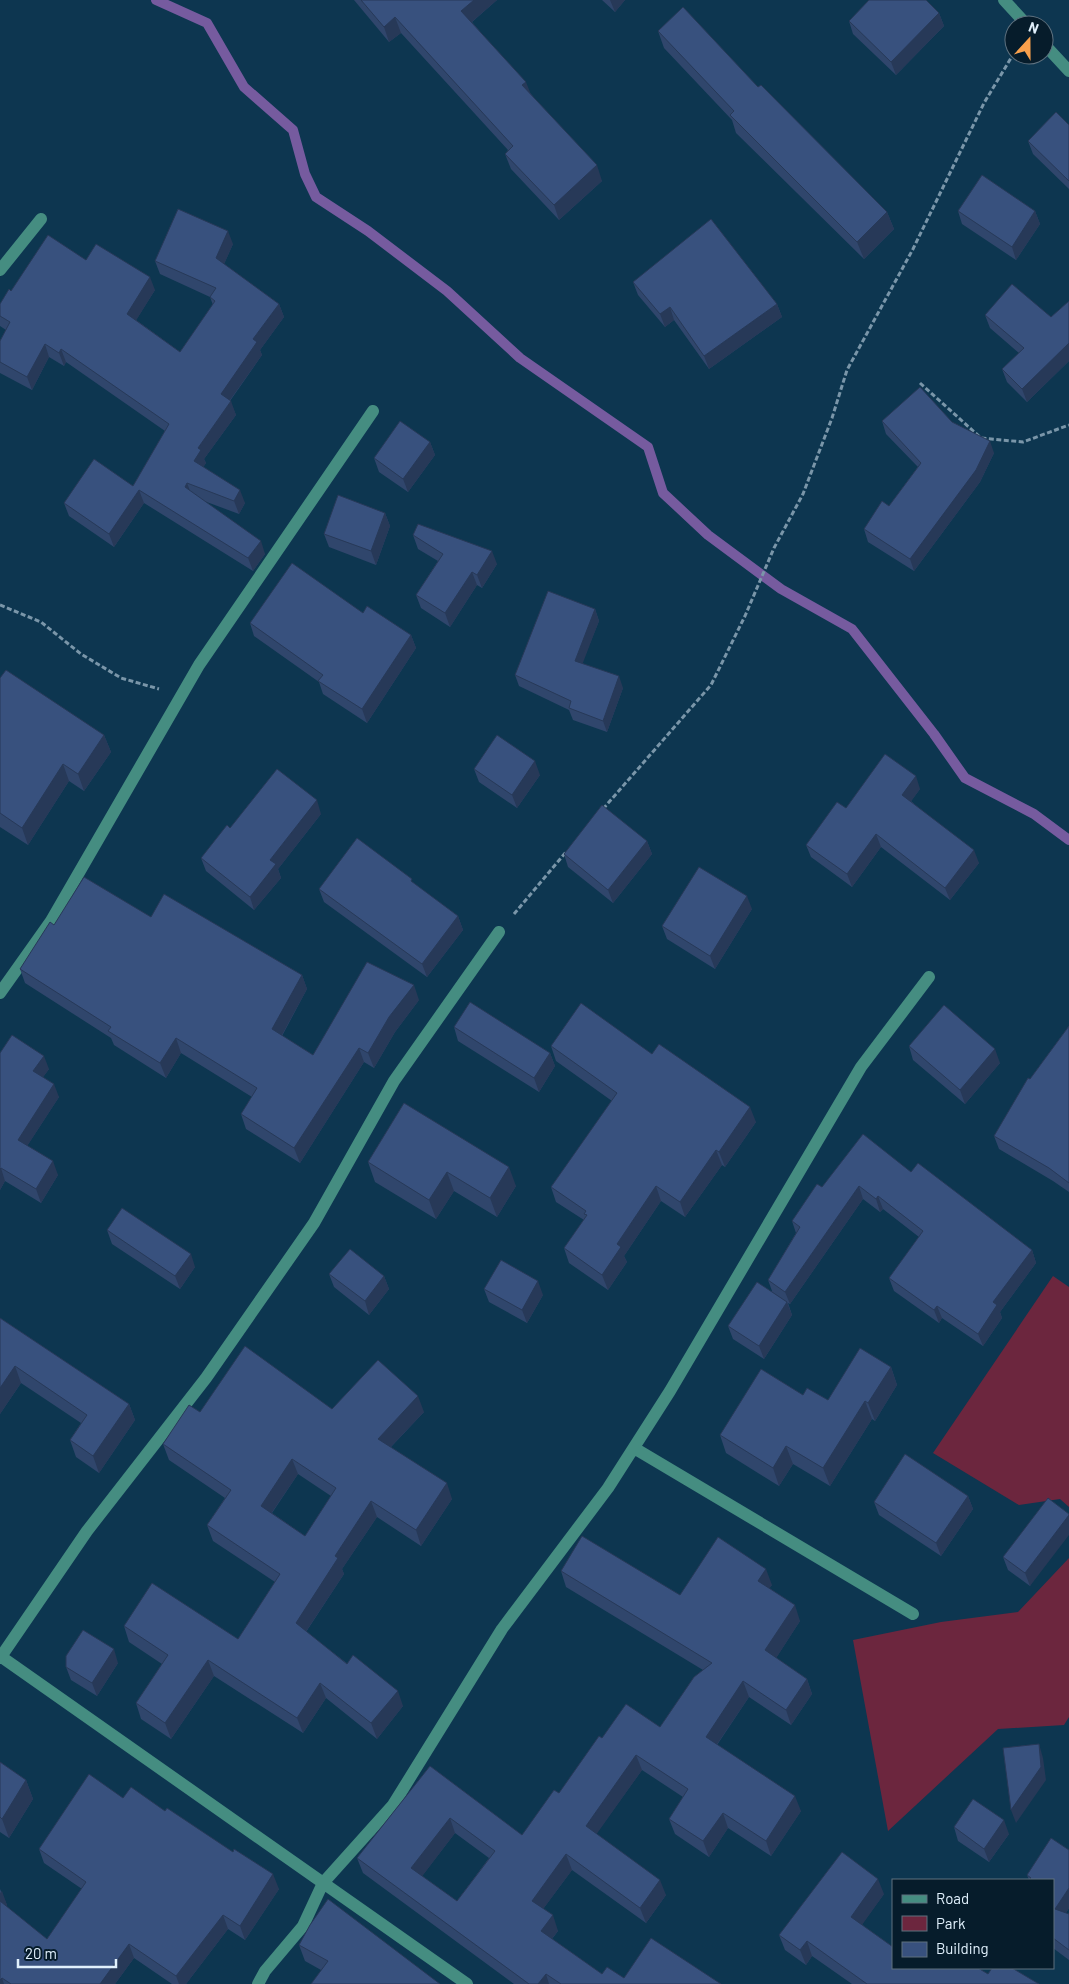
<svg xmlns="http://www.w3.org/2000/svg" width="1069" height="1984" font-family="Barlow,sans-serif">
  <rect width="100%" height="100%" fill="#0d3650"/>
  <path fill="#6c263e" d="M1053 1276 1069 1287V1507L1060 1499 1019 1505 933 1453Z
    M1069 1558V1717L1064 1725 998 1729 888 1831 853 1640 941 1622 1018 1612Z"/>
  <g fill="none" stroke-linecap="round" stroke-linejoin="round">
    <path stroke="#765b9f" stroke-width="10" d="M156 0 207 23 244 87 293 130 305 174 316 197 368 231 447 291 520 358 648 447 663 493 708 535 781 589 852 629 934 734 965 778 1034 814 1069 840"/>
    <path stroke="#7a96a9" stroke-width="3" stroke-dasharray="5 2.5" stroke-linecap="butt" d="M920 383 981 438 1023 442 1069 425
      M0 605 41 622 81 654 121 678 159 689
      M603 809 711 685 745 616 774 548 803 494 832 418 847 370 913 249 984 103 1014 53
      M514 914 566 852"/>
    <path stroke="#458d81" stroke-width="12" d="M1004 0 1027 25
      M1044 44 1069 71
      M0 270 41 219
      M0 993 51 921 199 665 373 411
      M634 1448 913 1614
      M0 1656 467 1984
      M0 1658 87 1531 206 1378 314 1223 394 1081 499 932
      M258 1984 265 1971 303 1926 323 1883 393 1805 502 1629 608 1488 670 1391 861 1067 929 977"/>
  </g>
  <path fill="#30466c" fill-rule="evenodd" d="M354 0H497L472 22 602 181 559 220 511 169 505 154 508 150 401 33 389 42Z
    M602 0H625L615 12Z
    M939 13 944 26 896 75 853 34 849 21Z
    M658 31 758 87 887 212 894 229 864 259 736 133 732 120 664 48Z
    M1069 125V189L1033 154 1028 141Z
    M958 211H1035L1040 224 1016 260 962 224Z
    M233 244 224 264 279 304 284 317 260 350 262 355 230 401 236 415 204 459 206 463 203 467 245 503 239 514 204 501 265 554 253 571 144 503 114 547 69 516 64 503 133 486 165 431 66 362 64 366 49 357 32 390 0 373V341L6 330 0 326V304L11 291 86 260 155 290 136 320 180 352 213 305 210 297 160 274 155 261Z
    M633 282 777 304 782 317 709 369 674 320 665 327 638 295Z
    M1069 301V361L1027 402 1007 382 1002 369 1019 353 990 328 985 315 1051 317Z
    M882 421 952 422 994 453 980 482 914 571 868 542 864 529 889 506 918 467 886 434Z
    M430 442 435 455 408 492 379 472 374 458Z
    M385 513 390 526 376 565 329 547 324 534Z
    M413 535 497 564 482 588 477 585 450 627 421 608 416 595 438 561 418 549Z
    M595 609 599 621 582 663 623 688 607 732 573 720 569 710 519 686 515 675Z
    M363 613 411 635 416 648 367 723 323 694 319 682 254 636 250 623Z
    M0 678 104 735 111 752 84 791 69 781 28 845 0 827Z
    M474 769 540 775 517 808 479 782Z
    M920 789 911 801 979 863 950 900 881 847 852 887 811 857 806 845 846 808Z
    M321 814 278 869 281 878 254 910 206 871 201 858Z
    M647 841 652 854 613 903 568 867 564 854Z
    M413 883 458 916 463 930 427 977 324 902 319 889Z
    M752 909 715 969 667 939 662 926Z
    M151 917 302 975 307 989 282 1036 313 1055 419 1000 395 1032 374 1068 364 1062 300 1163 246 1129 241 1114 252 1097 181 1053 166 1078 114 1045 111 1038 25 983 20 969 54 925Z
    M1069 1026V1192L1053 1181 999 1149 994 1136 1030 1079Z
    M454 1027 550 1053 555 1066 539 1092 458 1041Z
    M551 1046 652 1054 756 1122 725 1167 722 1165 685 1217 661 1201 624 1256 627 1262 608 1290 569 1263 564 1248 584 1220 556 1202 551 1187 612 1101 556 1061Z
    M909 1046 1000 1063 965 1104 913 1060Z
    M0 1053 49 1069 43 1077 59 1097 27 1146 58 1175 41 1203 5 1181 0 1190Z
    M404 1103 516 1186 497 1217 454 1191 436 1219 375 1182 368 1162Z
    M911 1172 1032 1250 1036 1263 1000 1312 1002 1318 983 1346 942 1318 939 1323 894 1291 889 1278 919 1237 883 1209 880 1212 863 1199 790 1304 788 1303 792 1315 764 1359 733 1339 728 1326 772 1291 768 1280 796 1233 792 1221 822 1187Z
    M107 1230 195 1267 180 1289 112 1244Z
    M329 1274 384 1276 389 1289 369 1315 334 1287Z
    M484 1289 543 1295 527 1323 489 1302Z
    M0 1318 129 1404 135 1420 99 1473 76 1457 70 1440 81 1423 21 1383 0 1414Z
    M891 1367 897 1385 875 1421 872 1419 830 1486 793 1464 779 1486 726 1453 720 1435 803 1395 828 1400Z
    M332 1409 424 1412 391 1447 452 1499 421 1546 377 1517 342 1569 344 1574 306 1632 403 1706 377 1739 326 1698 303 1733 214 1676 171 1739 141 1719 136 1703 162 1664 129 1642 124 1626 238 1639 275 1582 213 1541 207 1525 225 1498 169 1460 163 1444 200 1412ZM298 1474 331 1496 305 1536 272 1513Z
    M968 1496 973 1509 941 1556 879 1515 874 1502Z
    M1069 1514 1030 1586 1008 1570 1003 1557Z
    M561 1571 680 1595 772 1585 769 1588 800 1621 776 1658 807 1679 812 1694 791 1725 749 1697 717 1745 801 1811 771 1856 728 1828 709 1857 675 1834 669 1819 683 1797 642 1770 596 1834 666 1895 646 1923 572 1870 543 1909 558 1931 552 1939 602 1974 624 1978 721 1984H514L363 1873 357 1858 430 1766 522 1835 559 1793 602 1738 660 1727 703 1670 566 1587ZM455 1833 489 1858 457 1901 422 1876Z
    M118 1663 97 1696 71 1680 66 1667Z
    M0 1762 26 1780 33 1799 9 1838 0 1832Z
    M123 1798 165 1811 279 1889 245 1940 228 1929 186 1984H172L134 1958 115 1984H0V1889L7 1905 6 1906 47 1939 82 1889 44 1863 39 1849Z
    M954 1827 1009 1834 989 1862 958 1841Z
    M1069 1850V1908L1066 1913 1069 1914V1960L1053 1948V1880H1029L1027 1875Z
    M884 1894 862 1924 893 1968 988 1974 1039 1984H852L812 1956 806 1965 785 1950 779 1935Z
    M299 1945 440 1984 321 1970 305 1961Z"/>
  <path fill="#273958" d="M474 0H497L467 26 461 11Z
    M610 0H625L615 12Z
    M939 13 944 26 896 75 891 62Z
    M395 17 401 33 389 42 384 27Z
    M526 82 532 97 522 85Z
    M597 165 602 181 559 220 554 205Z
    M1035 211 1040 224 1016 260 1012 247Z
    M887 212 894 229 864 259 857 242Z
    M228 231 233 244 221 271 216 258Z
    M150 277 155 290 132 327 127 314Z
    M279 304 284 317 260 350 262 355 225 407 221 394 253 339Z
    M777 304 782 317 709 369 704 356Z
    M670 307 674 320 665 327 660 314Z
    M1069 343V361L1027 402 1022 389Z
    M45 344 49 357 32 390 27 377Z
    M61 349 66 362 64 366 59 353Z
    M231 401 236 415 204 459 206 463 199 474 194 461 198 448Z
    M990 441 994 453 980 482 914 571 910 559Z
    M430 442 435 455 408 492 403 479Z
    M187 483 192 496 185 487Z
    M139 490 144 503 114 547 109 534Z
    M240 490 245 503 239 514 234 501Z
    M385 513 390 526 376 565 371 551Z
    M261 541 265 554 253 571 248 558Z
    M492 551 497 564 482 588 477 575Z
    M472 572 477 585 450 627 445 613Z
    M595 609 599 621 579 673 575 661Z
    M411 635 416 648 367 723 362 709Z
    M619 676 623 688 607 732 603 721Z
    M104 735 111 752 84 791 78 774Z
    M535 761 540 775 517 808 512 795Z
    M63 764 69 781 28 845 22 828Z
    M916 776 920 789 907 807 902 795Z
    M317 800 321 814 278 869 281 878 254 910 250 897 270 860Z
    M876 834 881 847 852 887 847 874Z
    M647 841 652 854 613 903 608 890Z
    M974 850 979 863 950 900 945 888Z
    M747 896 752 909 715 969 710 956Z
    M458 916 463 930 427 977 422 964Z
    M302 975 307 989 277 1044 272 1029Z
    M414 985 419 1000 395 1032 374 1068 368 1053 389 1017Z
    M176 1038 181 1053 166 1078 160 1063Z
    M359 1048 364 1062 300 1163 294 1148Z
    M995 1049 1000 1063 965 1104 960 1090Z
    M550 1053 555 1066 539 1092 534 1078Z
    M44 1056 49 1069 38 1084 33 1071Z
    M54 1084 59 1097 22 1154 18 1140Z
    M750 1107 756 1122 725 1167 719 1152Z
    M716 1150 722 1165 685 1217 680 1202Z
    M53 1161 58 1175 41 1203 36 1189Z
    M509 1167 516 1186 497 1217 490 1198Z
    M1 1168 5 1181 0 1190V1169Z
    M447 1172 454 1191 436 1219 429 1200Z
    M656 1186 661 1201 624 1256 627 1262 608 1290 602 1275 617 1244Z
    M859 1186 863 1199 790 1304 785 1292Z
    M878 1196 883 1209 880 1212 876 1199Z
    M1032 1250 1036 1263 1000 1312 1002 1318 983 1346 978 1334 993 1302Z
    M191 1254 195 1267 180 1289 175 1276Z
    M384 1276 389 1289 369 1315 365 1301Z
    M538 1281 543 1295 527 1323 522 1310Z
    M787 1302 792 1315 764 1359 759 1346Z
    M937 1306 942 1318 939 1323 934 1310Z
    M15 1366 21 1383 0 1414V1388Z
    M891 1367 897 1385 875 1421 868 1403Z
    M418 1396 424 1412 384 1454 378 1439Z
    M865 1401 872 1419 830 1486 823 1468Z
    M129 1404 135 1420 99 1473 93 1456Z
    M786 1446 793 1464 779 1486 773 1468Z
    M292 1459 298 1474 266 1521 261 1506Z
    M447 1483 452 1499 421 1546 416 1530Z
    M968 1496 973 1509 941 1556 936 1543Z
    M371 1501 377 1517 342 1569 344 1574 301 1639 296 1623 335 1556Z
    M1069 1515V1535L1030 1586 1025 1573Z
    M766 1569 772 1585 764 1596 758 1581Z
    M795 1605 800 1621 771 1666 765 1650Z
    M114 1649 118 1663 97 1696 92 1683Z
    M208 1660 214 1676 171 1739 165 1723Z
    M807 1679 812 1694 791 1725 786 1710Z
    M743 1681 749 1697 711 1753 706 1737Z
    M320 1683 326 1698 303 1733 297 1718Z
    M398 1691 403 1706 377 1739 371 1723Z
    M1039 1744 1043 1758 1046 1780 1016 1823 1011 1810Z
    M636 1755 642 1770 591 1842 586 1826Z
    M26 1780 33 1799 9 1838 2 1819Z
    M795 1796 801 1811 771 1856 766 1841Z
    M723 1813 728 1828 709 1857 703 1841Z
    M450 1818 455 1833 417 1883 411 1868Z
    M1004 1820 1009 1834 989 1862 984 1849Z
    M566 1854 572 1870 538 1916 532 1901Z
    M273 1874 279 1889 245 1940 240 1926Z
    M878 1879 884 1894 857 1932 851 1917Z
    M660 1880 666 1895 646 1923 640 1908Z
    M1069 1888V1908L1060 1923 1055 1909Z
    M2 1891 7 1905 1 1912 0 1909V1893Z
    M223 1915 228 1929 186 1984H179L176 1976Z
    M553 1915 558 1931 546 1946 541 1931Z
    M807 1941 812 1956 806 1965 800 1950Z
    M129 1944 134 1958 115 1984H100Z
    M546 1974 549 1984H538Z
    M2 1978 4 1984H0V1980Z"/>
  <path fill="#38517e" stroke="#273958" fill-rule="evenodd" d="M361 0H474L461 11 526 82 522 85 597 165 554 205 505 154 513 146 395 17 384 27Z
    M869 0H926L939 13 891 62 849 21Z
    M683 7 758 87 761 85 887 212 857 242 730 115 734 111 658 31Z
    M1056 112 1069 125V181L1028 141Z
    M982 175 1035 211 1012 247 958 211Z
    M178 209 228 231 216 258 279 304 253 339 257 342 221 394 231 401 198 448 201 450 194 461 240 490 234 501 187 483 185 487 261 541 248 558 139 490 109 534 64 503 94 459 133 486 169 424 61 349 59 353 45 344 27 377 0 362V341L10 322 0 316V304L9 289 11 291 48 235 86 260 96 244 150 277 127 314 180 352 215 301 210 297 216 288 155 261Z
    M711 219 777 304 704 356 670 307 660 314 633 282Z
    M1012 284 1051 317 1069 301V343L1022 389 1002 369 1024 348 985 315Z
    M920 387 952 422 990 441 976 470 910 559 864 529 882 501 889 506 921 463 882 421Z
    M400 421 430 442 403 479 374 458Z
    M338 495 385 513 371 551 324 534Z
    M418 524 492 551 477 575 472 572 445 613 416 595 443 554 413 535Z
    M292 563 363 613 367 606 411 635 362 709 318 681 323 675 250 623Z
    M548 591 595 609 575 661 619 676 603 721 569 708 571 701 515 675Z
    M6 670 104 735 78 774 63 764 22 828 0 813V678Z
    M497 735 535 761 512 795 474 769Z
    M885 754 916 776 902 795 974 850 945 888 876 834 847 874 806 845 837 802 846 808Z
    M277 769 317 800 270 860 276 864 250 897 201 858 227 825 230 828Z
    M602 805 647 841 608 890 564 854Z
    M357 838 412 879 411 881 458 916 422 964 319 889Z
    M699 867 747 896 710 956 662 926Z
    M84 877 151 917 164 894 302 975 272 1029 313 1055 367 962 414 985 389 1017 368 1053 359 1048 294 1148 241 1114 257 1088 176 1038 160 1063 108 1031 111 1027 20 969 50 922 54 925Z
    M470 1002 550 1053 534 1078 454 1027Z
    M581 1003 652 1054 659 1044 750 1107 719 1152 716 1150 680 1202 656 1186 617 1244 621 1247 602 1275 564 1248 587 1215 584 1214 586 1211 551 1187 617 1093 551 1046Z
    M944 1005 995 1049 960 1090 909 1046Z
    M1069 1026V1183L1049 1168 994 1136 1028 1078 1030 1079Z
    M12 1035 44 1056 33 1071 54 1084 18 1140 53 1161 36 1189 1 1168 0 1169V1053Z
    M404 1103 509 1167 490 1198 447 1172 429 1200 368 1162Z
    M863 1134 911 1172 918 1163 1032 1250 993 1302 997 1305 978 1334 937 1306 934 1310 889 1278 923 1231 878 1196 876 1199 859 1186 785 1292 768 1280 800 1227 792 1221 817 1184 822 1187Z
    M122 1208 191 1254 175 1276 107 1230Z
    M350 1249 384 1276 365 1301 329 1274Z
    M501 1260 538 1281 522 1310 484 1289Z
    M757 1282 787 1302 759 1346 728 1326Z
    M0 1318 129 1404 93 1456 70 1440 87 1415 15 1366 0 1388Z
    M245 1346 332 1409 378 1360 418 1396 378 1439 447 1483 416 1530 371 1501 335 1556 338 1558 296 1623 347 1664 353 1655 398 1691 371 1723 320 1683 297 1718 208 1660 165 1723 136 1703 168 1655 124 1626 152 1583 238 1639 280 1574 207 1525 231 1490 163 1444 189 1405 200 1412ZM292 1459 336 1488 305 1536 261 1506Z
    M860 1348 891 1367 868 1403 865 1401 823 1468 786 1446 773 1468 720 1435 761 1369 803 1395 807 1388 828 1400Z
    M905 1454 968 1496 936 1543 874 1502Z
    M1048 1498 1069 1514V1515L1025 1573 1003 1557Z
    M582 1536 680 1595 718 1537 766 1569 758 1581 795 1605 765 1650 807 1679 786 1710 743 1681 706 1737 795 1796 766 1841 723 1813 703 1841 669 1819 688 1789 636 1755 586 1826 660 1880 640 1908 566 1854 532 1901 553 1915 541 1931 602 1974 607 1967 624 1978 651 1938 721 1984H561L546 1974 538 1984H529L357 1858 430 1766 522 1835 554 1790 559 1793 599 1736 602 1738 626 1704 660 1727 694 1677 712 1663 561 1571ZM450 1818 495 1851 457 1901 411 1868Z
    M83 1630 114 1649 92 1683 66 1667V1656Z
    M1039 1744 1041 1767 1011 1810 1003 1748Z
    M0 1762 26 1780 2 1819 0 1817Z
    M89 1774 123 1798 131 1787 165 1811 167 1808 233 1852 234 1849 273 1874 240 1926 223 1915 176 1976 129 1944 100 1984H11L2 1978 0 1980V1901L47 1939 86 1882 39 1849Z
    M973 1799 1004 1820 984 1849 954 1827Z
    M1051 1838 1069 1850V1888L1055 1909 1069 1914V1950L1053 1938V1880H1029L1031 1878 1027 1875Z
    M842 1852 878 1879 851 1917 893 1947V1968H978L988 1974 992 1968H1012L1039 1984H867L807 1941 800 1950 779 1935Z
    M328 1899 440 1984H311L328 1961 299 1945 310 1925Z"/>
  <rect x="892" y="1879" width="162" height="90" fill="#061c2b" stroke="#5e717f"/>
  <rect x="902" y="1895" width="25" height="8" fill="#458d81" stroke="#5e717f"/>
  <text x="936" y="1904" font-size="15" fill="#e1f1fd">Road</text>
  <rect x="902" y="1916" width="25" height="15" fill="#6c263e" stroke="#5e717f"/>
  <text x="936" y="1929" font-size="15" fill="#e1f1fd">Park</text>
  <rect x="902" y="1942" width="25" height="15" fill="#38517e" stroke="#5e717f"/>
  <text x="936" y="1954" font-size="15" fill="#e1f1fd">Building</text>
  <g transform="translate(1029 40) rotate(21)"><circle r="24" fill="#061c2b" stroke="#5e717f"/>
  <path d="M0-4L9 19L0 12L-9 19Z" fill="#f9a04c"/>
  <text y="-8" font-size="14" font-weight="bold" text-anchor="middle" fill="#e1f1fd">N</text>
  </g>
  <path d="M18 1959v8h98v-8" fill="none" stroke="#e1f1fd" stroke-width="2.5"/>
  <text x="25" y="1959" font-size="15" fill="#e1f1fd" stroke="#061c2b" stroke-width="4" paint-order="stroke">20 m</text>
</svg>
